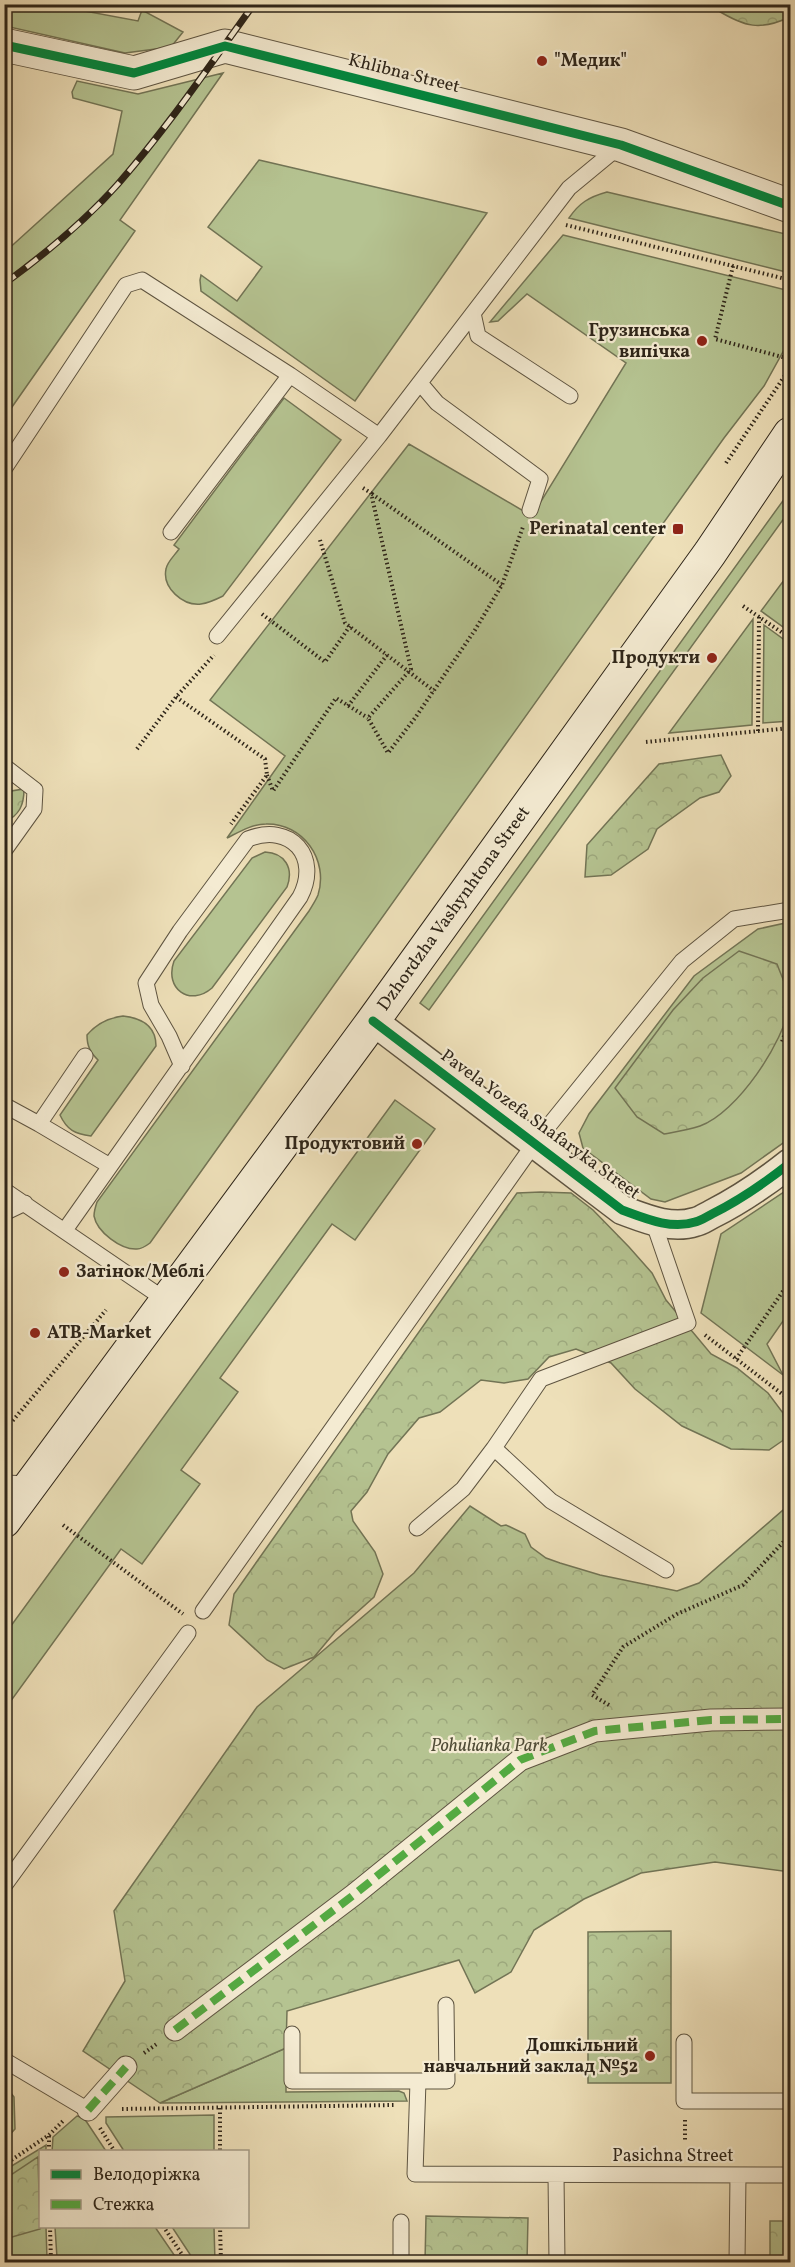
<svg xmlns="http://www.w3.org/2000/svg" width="795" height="2267" font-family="Vollkorn,serif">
  <defs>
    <pattern id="forest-crowns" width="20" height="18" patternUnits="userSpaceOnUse" patternTransform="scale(1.5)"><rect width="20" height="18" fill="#b5c391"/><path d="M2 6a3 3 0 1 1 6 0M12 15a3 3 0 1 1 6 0" fill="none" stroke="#9ca77c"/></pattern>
  </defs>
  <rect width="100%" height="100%" fill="#eee0b9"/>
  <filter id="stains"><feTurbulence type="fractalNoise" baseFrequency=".00333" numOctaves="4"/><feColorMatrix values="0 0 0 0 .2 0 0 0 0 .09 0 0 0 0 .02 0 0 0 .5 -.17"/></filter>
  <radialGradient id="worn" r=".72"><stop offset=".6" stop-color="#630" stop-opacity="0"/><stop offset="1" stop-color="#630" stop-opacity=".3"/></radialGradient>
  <path fill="#b5c391" stroke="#727455" stroke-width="1.5" d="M47 4 138 21 142 10 183 32 171 47 125 53 5 26V5Z
    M223 73 120 220 135 231 5 417V252L113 154 122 111 73 98 72 92 77 81 138 94Z
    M259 160 487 213 355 401 201 291 200 280 201 275 237 301 262 267 208 227Z
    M607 192 790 235V273L569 218C579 203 589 197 607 192Z
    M563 235 790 291V339L764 386 724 438 150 1243C146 1246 142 1249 137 1249 121 1250 97 1232 94 1216 94 1212 96 1205 97 1202L309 911C312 906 316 900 318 895 329 860 303 823 266 824 252 824 239 832 227 838L285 756 210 700 409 444 532 516 626 363 527 294 498 321 490 322Z
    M284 398 341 440 223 596C217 599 209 603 201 604 183 606 162 588 166 569 167 562 175 555 179 549L174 545Z
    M790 491V510L429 1010 420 1003Z
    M790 572V632L761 611Z
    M753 619 752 725 669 733Z
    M764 625 790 644V721L763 723Z
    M265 852C285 853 294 868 287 887L212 988C190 1007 164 989 174 961L252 858Z
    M790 922V1138L741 1173 665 1202 651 1199 583 1148 579 1133 589 1114 694 976 758 929Z
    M123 1016C141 1018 156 1026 156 1046L91 1136C75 1134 67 1130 60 1115L98 1060C90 1052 87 1046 87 1035 97 1023 108 1018 123 1016Z
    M395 1100 435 1129 355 1240 332 1224 220 1378 238 1392 181 1470 200 1484 142 1564 121 1549 5 1709V1634Z
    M790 1188V1311L767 1344 783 1375 701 1313 721 1234Z
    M286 2048V2092L399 2091 404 2093 407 2101 160 2103Z
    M214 2115V2151H124L106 2123V2117Z
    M77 2116 84 2118 106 2151 52 2152 53 2137Z
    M46 2145V2151L40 2152V2226L46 2227 47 2259 5 2260V2170Z
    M55 2227H155L179 2262H97L92 2259 57 2258Z
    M172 2227H214L215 2262H195Z"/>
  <path fill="url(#forest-crowns)" stroke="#727455" stroke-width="1.5" d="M719 5H790V17C760 31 745 27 717 10Z
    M721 755 731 776 719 792 700 798 657 829 648 849 611 875 585 877 587 845 659 764Z
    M24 789C24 806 19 815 5 822V792Z
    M739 951 777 964C780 973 791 995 790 1004 784 1042 737 1113 700 1126 688 1130 675 1132 664 1134L637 1117 615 1088 673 1010 703 978Z
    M541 1192 571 1193 593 1210 629 1247 652 1273 666 1300 711 1354 737 1368 768 1393 783 1413 785 1439 769 1450 731 1449 682 1426 635 1389 611 1363 576 1349 549 1357 528 1379 504 1383 481 1380 440 1412 419 1418 388 1454 367 1492 351 1511 353 1521 375 1552 383 1574 374 1597 335 1632 314 1657 284 1669 267 1660 229 1625 234 1594 517 1193Z
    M790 1504V1872L715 1862 641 1873 584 1899 534 1930 511 1972 475 1993 459 1960 287 2011 286 2048 160 2103 83 2051 125 1981 114 1911 257 1707 414 1573 470 1506 501 1526 506 1525 525 1534 531 1547 546 1558 560 1563 600 1575 677 1591 699 1583Z
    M671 1931V2083H588V1932Z
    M5 2085 14 2097 15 2129 5 2140Z
    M38 2157 40 2229 5 2239V2179Z
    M426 2216 528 2218 527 2262H425Z
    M770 2221H790V2262H770Z"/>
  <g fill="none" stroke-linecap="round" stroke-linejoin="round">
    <g stroke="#5e5441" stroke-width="17">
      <path id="service" d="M473 313 478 336 570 396
        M420 383 437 403 540 479 530 510
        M4 469 126 285 142 280 290 375 379 436
        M171 532 290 375
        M217 636 379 436 569 188 621 145
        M4 766 35 790 34 809 4 851
        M4 1105 39 1124 85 1056
        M39 1124 110 1166
        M4 1190 167 1301
        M4 1213 25 1203
        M653 1221 688 1323 541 1379 494 1448 551 1501 666 1570
        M65 1230 300 897C321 857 291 822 248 839L180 931 146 983 151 1005 169 1036 182 1066
        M4 1483 32 1484
        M417 1528 463 1489 494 1448
        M203 1611 534 1144 682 961 734 919 790 910
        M4 1886 188 1633
        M292 2034V2081H418L415 2174 790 2175
        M684 2042V2101H790
        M4 2060 88 2110
        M418 2081H447L446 2005
        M556 2175 557 2262
        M401 2222V2262
        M737 2262 738 2175"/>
    </g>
    <g stroke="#5e5441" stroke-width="23">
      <path id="pedestrian" d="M175 2030 355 1894 520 1760 595 1731 711 1720 790 1719
        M88 2110 126 2067"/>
    </g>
    <g stroke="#5e5441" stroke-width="31">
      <path id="minor" d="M373 1021 622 1210C644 1218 671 1230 695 1222 701 1221 706 1217 712 1214 740 1200 766 1182 790 1163"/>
    </g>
    <g stroke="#5e5441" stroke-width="35">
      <path id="tertiary" d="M4 45 134 73 225 46 621 145 790 206"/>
    </g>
    <g stroke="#2e2519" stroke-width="35">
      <g id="secondary">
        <path id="s1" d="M4 1521 373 1021 710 553 790 434"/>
      </g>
    </g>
    <path stroke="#2e2519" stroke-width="4" stroke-dasharray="1.5 3" stroke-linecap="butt" d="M566 225 790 280
      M733 266 715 339 790 359
      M726 463 790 368
      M363 488 371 493 411 669 368 718 388 753 415 718 475 630 502 585 523 527
      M372 494 502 585
      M320 540 345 623 434 691
      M743 606 790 638
      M262 614 325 662 350 626
      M176 697 265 759 267 775 231 824
      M348 706 387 655
      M758 731 759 617
      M646 742 790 728
      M137 749 176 697 214 655
      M267 775 273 791 336 698 368 718
      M790 1019 782 1042 790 1049
      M705 1335 790 1400
      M736 1359 790 1281
      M4 1431 106 1310
      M63 1525 183 1614
      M609 1705 592 1695 623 1647 677 1614 743 1585 790 1535
      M144 2053 158 2043
      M220 2108V2152
      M122 2109 396 2105
      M685 2120V2140
      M100 2128 115 2152
      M49 2136V2152
      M4 2165 49 2135 64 2120
      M50 2226 51 2262
      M163 2226 187 2262
      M220 2226 221 2262"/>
    <use href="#service" stroke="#f4ebd2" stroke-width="15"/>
    <use href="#pedestrian" stroke="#f4ebd2" stroke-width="21"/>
    <use href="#minor" stroke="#f4ebd2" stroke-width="28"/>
    <use href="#tertiary" stroke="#f4ebd2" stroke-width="33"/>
    <use href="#secondary" stroke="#f4ebd2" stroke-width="33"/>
    <g stroke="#2e2519" stroke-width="7">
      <path id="rail" d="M4 284C45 254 85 221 118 184 168 127 210 65 254 4"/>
    </g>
    <use href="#rail" stroke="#f4ebd2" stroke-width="4.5" stroke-dasharray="14" stroke-linecap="butt"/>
    <path stroke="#54aa42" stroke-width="8" stroke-dasharray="15 8" stroke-linecap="butt" d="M175 2030 355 1894 520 1760 595 1731 711 1720 790 1719
      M88 2110 126 2067"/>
    <g stroke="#f4ebd2" stroke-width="13">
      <path id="cycleway" d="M4 45 134 73 225 46 621 145 790 206
        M373 1021 622 1210C644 1218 671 1230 695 1222 701 1221 706 1217 712 1214 740 1200 766 1182 790 1163"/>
    </g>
    <use href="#cycleway" stroke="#00873e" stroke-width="9"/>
  </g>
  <g fill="#8f2418" stroke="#f4ebd2" stroke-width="2">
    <circle cx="542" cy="61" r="6"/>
    <circle cx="702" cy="341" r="6"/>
    <rect x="672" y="523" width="12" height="12" rx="3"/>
    <circle cx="712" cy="658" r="6"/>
    <circle cx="417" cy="1144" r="6"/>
    <circle cx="64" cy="1272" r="6"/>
    <circle cx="35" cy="1333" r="6"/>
    <circle cx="650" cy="2056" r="6"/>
  </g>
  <g text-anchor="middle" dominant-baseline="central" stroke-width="4.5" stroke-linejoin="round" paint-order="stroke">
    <g font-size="18" font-weight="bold" fill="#2e2519" stroke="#f4ebd2" text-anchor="end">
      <text x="554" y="61" text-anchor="start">"Медик"</text>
      <text x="690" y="331">Грузинська<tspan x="690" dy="21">випічка</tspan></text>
      <text x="666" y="529">Perinatal center</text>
      <text x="700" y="658">Продукти</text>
      <text x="405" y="1144">Продуктовий</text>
      <text x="76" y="1272" text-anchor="start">Затінок/Меблі</text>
      <text x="47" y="1333" text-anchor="start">ATB-Market</text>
      <text x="638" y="2046">Дошкільний<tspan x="638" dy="21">навчальний заклад №52</tspan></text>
    </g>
    <g font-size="18" fill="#2e2519" stroke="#f4ebd2">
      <text transform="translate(404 74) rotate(14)">Khlibna Street</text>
      <text stroke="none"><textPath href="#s1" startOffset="760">Dzhordzha Vashynhtona Street</textPath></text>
      <text transform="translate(540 1125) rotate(36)">Pavela Yozefa Shafaryka Street</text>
      <text x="673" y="2156">Pasichna Street</text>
    </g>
    <g font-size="18" font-style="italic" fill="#504c37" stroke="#f4ebd2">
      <text x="489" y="1746">Pohulianka Park</text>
    </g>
  </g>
  <rect width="795" height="2267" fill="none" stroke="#eee0b9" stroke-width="24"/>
  <rect x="6" y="6" width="783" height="2255" fill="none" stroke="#2e2519" stroke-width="3"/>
  <rect x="12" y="12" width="771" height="2243" fill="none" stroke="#2e2519" stroke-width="1.5"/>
  <rect x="39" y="2150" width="210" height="78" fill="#f4ebd2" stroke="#a59c88" stroke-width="1.5"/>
  <rect x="51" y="2170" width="30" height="9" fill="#00873e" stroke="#a59c88" stroke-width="1.5"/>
  <text x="93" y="2180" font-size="18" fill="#2e2519">Велодоріжка</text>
  <rect x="51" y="2200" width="30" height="9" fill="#54aa42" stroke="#a59c88" stroke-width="1.5"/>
  <text x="93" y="2210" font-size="18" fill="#2e2519">Стежка</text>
  <rect width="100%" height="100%" filter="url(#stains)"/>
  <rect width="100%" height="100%" fill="url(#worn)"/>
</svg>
